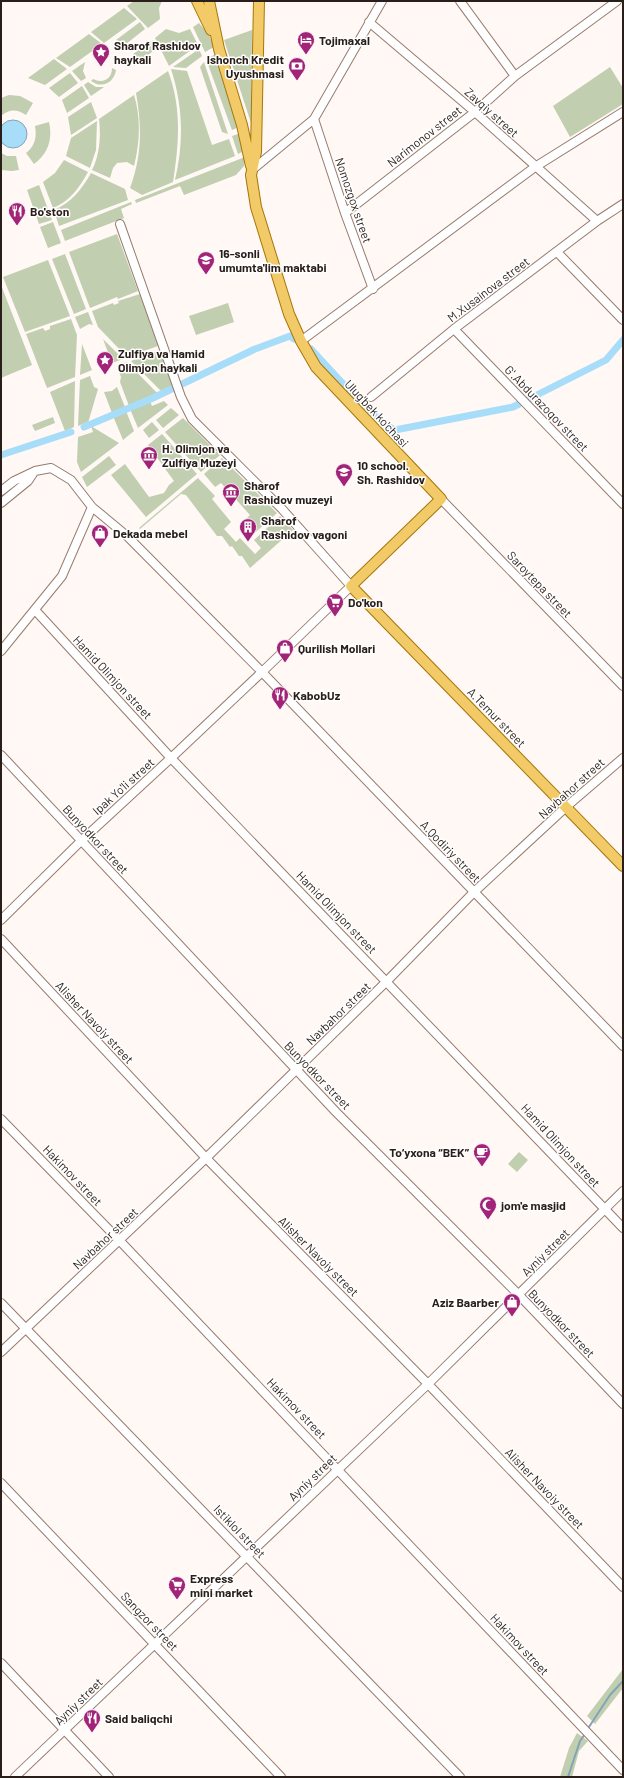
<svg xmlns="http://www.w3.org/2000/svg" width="624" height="1778" font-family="Barlow,sans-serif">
  <rect width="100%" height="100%" fill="#fff8f5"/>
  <path fill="#c1ceaf" d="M134 1H162L159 8 160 19 148 28 127 6Z
    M124 8 137 19 104 43 91 32Z
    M140 22 145 29 126 44 116 40Z
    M199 23 209 35 214 47 205 52 193 27Z
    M166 29 179 33 190 29 198 45 169 66 155 38Z
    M252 30 251 123 224 40Z
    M89 34 102 44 70 67 56 58Z
    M153 40 157 48 134 66 133 54Z
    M199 49 202 56 186 68 173 67Z
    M216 54 239 127 232 130 206 59Z
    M54 59 67 69 45 85 28 78Z
    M85 62 83 71 86 78 81 81 72 71Z
    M204 62 228 134 222 132 200 67Z
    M610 67 623 88V104L570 137 553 106Z
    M112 68 116 70C114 83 102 89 91 81L93 79C103 84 112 79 112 68Z
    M171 69 187 71 212 145 229 139 235 156 175 180C184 142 183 106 171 69Z
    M168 71C182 108 179 144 173 182L142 195 130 188C142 156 142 126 136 93Z
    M70 73 78 83 59 97 49 88Z
    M88 82 96 87H104L91 96 84 85Z
    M82 86 89 98 67 113 62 100Z
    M9 95 20 96 33 103 26 115C16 109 10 109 1 116V98Z
    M134 95C141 118 140 142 134 166L127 162 117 163 113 168 110 178 92 170C100 154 101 136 99 119Z
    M91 102 97 118 71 135 68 117Z
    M97 121 96 150 90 168 66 156 71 138Z
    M49 122C53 139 48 154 34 164L26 153C35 146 37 137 35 126Z
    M241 133 244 151 238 154 232 136Z
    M1 153 7 156H16L19 170 12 171 1 170Z
    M245 157 244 166 236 175 184 195 180 186 136 203 135 200Z
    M64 160 88 172C80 187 69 202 53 208L43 182 55 173Z
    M91 173 125 189 128 200 59 226 54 210C71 203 82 189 91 173Z
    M39 185 52 220 39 224 27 190Z
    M131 202 132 204 121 209 124 218 65 241 61 230Z
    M53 222 61 243 48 248 40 227Z
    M117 234 138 291 118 299 117 297 90 308 69 252Z
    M65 254 86 309 74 314 52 259Z
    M48 260 70 316 25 332 3 277Z
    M1 285 32 365 1 378Z
    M140 294 158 346 127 357 98 327 92 311 113 303 114 305 119 303 118 301Z
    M228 303 234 322 196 335 189 316Z
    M88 312 93 325 89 324 80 329 75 317Z
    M71 319 77 335 75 377 47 388 26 334 43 328 45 331 50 329V326Z
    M103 339 123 359 112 363Z
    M82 344 92 370 80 375Z
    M160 350 174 385 161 391 131 361Z
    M127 362 157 393 150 396 151 398 129 406 120 382 121 377 117 366Z
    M90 376 94 387 98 389 88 423 87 422 78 426 80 380Z
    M75 381 74 427 65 431 50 392Z
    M117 387 125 407 112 413 104 392 112 391Z
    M150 401 152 406 164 401 168 405 138 428 130 409Z
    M171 408 179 415 163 428 156 420Z
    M126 411 134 431 123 440 113 416Z
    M53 417 55 423 35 431 32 425Z
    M183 418 220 455 201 472 165 432Z
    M152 422 159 430 149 438 143 430Z
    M91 426 119 443 81 472 77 462 78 437 93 432Z
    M162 434 197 474 146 517 111 475 125 464 149 497 164 493 169 485 174 481 148 445Z
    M109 456 116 465 87 487 82 477Z
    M222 458 277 513 250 537 240 525 250 515 221 483 215 487 204 474Z
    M198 478 215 496 212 499 231 522 224 529 236 542 240 538 255 554 261 548 254 540 280 516 293 530 250 568 242 556H239L232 546 230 547 222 536H217L186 495 181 494 140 529 139 528Z
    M519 1152 528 1160 517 1172 508 1164Z
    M623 1669V1688L595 1724 587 1716Z
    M577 1733 588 1741 579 1751 572 1777H560L569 1748Z"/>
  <path fill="#a8ddfa" stroke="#82a4b6" d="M-1 134a14 14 0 1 1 28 0a14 14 0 1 1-28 0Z"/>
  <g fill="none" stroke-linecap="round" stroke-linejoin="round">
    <path stroke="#82a4b6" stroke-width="2" d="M587 1730 610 1695 623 1681
      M568 1777 580 1741 585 1734"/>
    <path stroke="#a8ddfa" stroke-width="7" d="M311 349 359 401
      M529 399 606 360 623 340
      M368 409 386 425 395 430 513 407 519 404
      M84 427 153 398 255 349 290 336 294 339
      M1 455 71 432"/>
    <g stroke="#977b6d" stroke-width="10">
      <path id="minor" d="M460 1 515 76
        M369 22 475 112 597 221
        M314 119 345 213 373 289
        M252 170 314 119 382 1
        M345 213 475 112 515 76 617 1
        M557 252 623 320
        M454 329 623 504
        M301 341 535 167 623 112
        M371 397 454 329 597 221 623 204
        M1 491 14 481 35 471 51 468 71 480 92 507 127 536 262 672 351 586 282 509 192 419 181 397 120 224
        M441 499 623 686
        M1 503 28 481 34 472
        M35 610 171 758 623 1228
        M1 651 62 576 92 507
        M1 755 336 1112 519 1295 623 1404
        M1 920 81 841 171 758 262 672 623 1046
        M1 939 206 1158 428 1384 623 1587
        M1 1119 120 1241 623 1770
        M1 1303 460 1777
        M1 1352 206 1158 387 981 474 892 566 807 623 758
        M1 1483 281 1777
        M1 1663 109 1777
        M15 1777 428 1384 623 1191"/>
    </g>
    <g stroke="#a67609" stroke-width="12">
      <path id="major" d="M197 1 211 30
        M209 1 219 49 242 125 251 166
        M259 1 256 152 251 175 256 207 289 314 301 341 316 367 441 499 351 586 623 866"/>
    </g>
    <use href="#minor" stroke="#fff" stroke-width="8"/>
    <use href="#major" stroke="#f2ca67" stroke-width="10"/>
  </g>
  <defs>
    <g id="hotel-pin" transform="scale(0.9)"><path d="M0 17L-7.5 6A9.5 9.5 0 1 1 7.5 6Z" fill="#a12478" stroke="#fff"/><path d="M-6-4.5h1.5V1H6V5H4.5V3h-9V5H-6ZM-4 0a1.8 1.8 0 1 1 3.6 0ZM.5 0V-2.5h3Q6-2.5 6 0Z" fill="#fff"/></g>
    <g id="sight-pin" transform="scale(0.9)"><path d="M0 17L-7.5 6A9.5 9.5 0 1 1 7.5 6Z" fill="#a12478" stroke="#fff"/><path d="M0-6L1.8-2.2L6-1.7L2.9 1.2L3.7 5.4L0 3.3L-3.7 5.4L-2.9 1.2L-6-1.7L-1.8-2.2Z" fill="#fff"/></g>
    <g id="bank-pin" transform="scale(0.9)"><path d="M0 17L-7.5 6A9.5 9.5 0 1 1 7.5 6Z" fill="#a12478" stroke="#fff"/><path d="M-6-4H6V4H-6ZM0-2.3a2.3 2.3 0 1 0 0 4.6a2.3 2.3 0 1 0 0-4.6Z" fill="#fff"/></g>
    <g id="restaurant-pin" transform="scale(0.9)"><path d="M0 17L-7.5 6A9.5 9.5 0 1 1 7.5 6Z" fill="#a12478" stroke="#fff"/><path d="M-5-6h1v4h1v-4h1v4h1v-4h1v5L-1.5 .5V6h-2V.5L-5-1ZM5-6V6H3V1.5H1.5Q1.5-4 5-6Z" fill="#fff"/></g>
    <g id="school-pin" transform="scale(0.9)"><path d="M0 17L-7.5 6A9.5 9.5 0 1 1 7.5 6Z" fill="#a12478" stroke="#fff"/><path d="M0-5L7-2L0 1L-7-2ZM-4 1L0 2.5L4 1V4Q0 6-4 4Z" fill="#fff"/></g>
    <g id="museum-pin" transform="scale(0.9)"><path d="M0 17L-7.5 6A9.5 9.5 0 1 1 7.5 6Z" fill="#a12478" stroke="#fff"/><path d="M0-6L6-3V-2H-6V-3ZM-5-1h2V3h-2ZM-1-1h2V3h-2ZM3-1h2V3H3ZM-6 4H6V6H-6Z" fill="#fff"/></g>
    <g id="building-pin" transform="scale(0.9)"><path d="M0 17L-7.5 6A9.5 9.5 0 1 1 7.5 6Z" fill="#a12478" stroke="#fff"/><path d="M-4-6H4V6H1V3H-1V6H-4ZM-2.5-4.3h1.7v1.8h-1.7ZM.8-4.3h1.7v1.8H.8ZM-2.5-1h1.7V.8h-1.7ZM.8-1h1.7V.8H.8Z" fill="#fff"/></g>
    <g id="shop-pin" transform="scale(0.9)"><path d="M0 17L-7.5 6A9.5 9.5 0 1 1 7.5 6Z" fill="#a12478" stroke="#fff"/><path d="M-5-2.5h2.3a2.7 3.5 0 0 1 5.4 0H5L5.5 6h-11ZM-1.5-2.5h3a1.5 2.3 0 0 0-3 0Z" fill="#fff"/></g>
    <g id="supermarket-pin" transform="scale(0.9)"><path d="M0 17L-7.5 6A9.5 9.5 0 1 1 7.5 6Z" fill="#a12478" stroke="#fff"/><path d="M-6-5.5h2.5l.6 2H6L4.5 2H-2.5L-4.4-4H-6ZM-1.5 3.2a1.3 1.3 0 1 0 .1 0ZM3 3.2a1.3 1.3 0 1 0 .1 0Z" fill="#fff"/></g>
    <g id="cafe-pin" transform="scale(0.9)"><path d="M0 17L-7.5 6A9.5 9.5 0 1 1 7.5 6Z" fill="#a12478" stroke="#fff"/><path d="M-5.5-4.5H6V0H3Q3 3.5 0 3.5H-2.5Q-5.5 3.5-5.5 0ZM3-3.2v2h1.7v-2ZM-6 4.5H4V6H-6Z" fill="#fff"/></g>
    <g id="mosque-pin" transform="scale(0.9)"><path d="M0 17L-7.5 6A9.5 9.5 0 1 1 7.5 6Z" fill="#a12478" stroke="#fff"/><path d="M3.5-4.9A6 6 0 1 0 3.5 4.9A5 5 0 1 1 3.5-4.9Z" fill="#fff"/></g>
  </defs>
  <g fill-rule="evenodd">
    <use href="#hotel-pin" x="306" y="40"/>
    <use href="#sight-pin" x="101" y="52"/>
    <use href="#bank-pin" x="297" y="66"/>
    <use href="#restaurant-pin" x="17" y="211"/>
    <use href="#school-pin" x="206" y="260"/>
    <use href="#sight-pin" x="105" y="360"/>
    <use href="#museum-pin" x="149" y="455"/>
    <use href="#school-pin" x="344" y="472"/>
    <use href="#museum-pin" x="231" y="492"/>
    <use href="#building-pin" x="248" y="527"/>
    <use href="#shop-pin" x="100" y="533"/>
    <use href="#supermarket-pin" x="335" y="602"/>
    <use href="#shop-pin" x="285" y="648"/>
    <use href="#restaurant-pin" x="280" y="695"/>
    <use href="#cafe-pin" x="482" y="1152"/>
    <use href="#mosque-pin" x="488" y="1205"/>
    <use href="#shop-pin" x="512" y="1302"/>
    <use href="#supermarket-pin" x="177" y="1585"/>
    <use href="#restaurant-pin" x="92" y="1718"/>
  </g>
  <g text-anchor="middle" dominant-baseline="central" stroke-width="3" stroke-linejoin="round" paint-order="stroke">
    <g font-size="12" font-weight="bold" fill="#291e19" stroke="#fff" text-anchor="start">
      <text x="319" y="40">Tojimaxal</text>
      <text x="114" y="45">Sharof Rashidov<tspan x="114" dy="14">haykali</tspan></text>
      <text x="284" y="59" text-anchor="end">Ishonch Kredit<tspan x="284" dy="14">Uyushmasi</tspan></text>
      <text x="30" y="211">Bo'ston</text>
      <text x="219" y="253">16-sonli<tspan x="219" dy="14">umumta'lim maktabi</tspan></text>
      <text x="118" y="353">Zulfiya va Hamid<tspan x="118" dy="14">Olimjon haykali</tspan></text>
      <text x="162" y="448">H. Olimjon va<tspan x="162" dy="14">Zulfiya Muzeyi</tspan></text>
      <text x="357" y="465">10 school.<tspan x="357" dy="14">Sh. Rashidov</tspan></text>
      <text x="244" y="485">Sharof<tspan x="244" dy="14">Rashidov muzeyi</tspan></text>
      <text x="261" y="520">Sharof<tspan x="261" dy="14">Rashidov vagoni</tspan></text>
      <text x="113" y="533">Dekada mebel</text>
      <text x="348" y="602">Do'kon</text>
      <text x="298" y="648">Qurilish Mollari</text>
      <text x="293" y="695">KabobUz</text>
      <text x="469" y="1152" text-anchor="end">To‘yxona “BEK”</text>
      <text x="501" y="1205">jom'e masjid</text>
      <text x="499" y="1302" text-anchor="end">Aziz Baarber</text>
      <text x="190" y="1578">Express<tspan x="190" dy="14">mini market</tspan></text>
      <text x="105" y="1718">Said baliqchi</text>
    </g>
    <g font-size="12" fill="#291e19" stroke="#fff">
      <text transform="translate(492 112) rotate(42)">Zavqiy street</text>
      <text transform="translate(424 136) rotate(-38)">Narimonov street</text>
      <text transform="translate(354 200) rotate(71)">Nomozgoх street</text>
      <text transform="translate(488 289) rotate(-37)">M.Xusainova street</text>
      <text transform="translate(547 408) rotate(46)">G'.Abdurazoqov street</text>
      <text transform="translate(377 413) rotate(47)">Ulug'bek ko'chasi</text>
      <text transform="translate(540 584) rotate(46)">Saroytepa street</text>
      <text transform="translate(113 677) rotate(47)">Hamid Olimjon street</text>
      <text transform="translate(497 717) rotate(46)">A.Temur street</text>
      <text transform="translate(123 786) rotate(-42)">Ipak Yo'li street</text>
      <text transform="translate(571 788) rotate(-42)">Navbahor street</text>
      <text transform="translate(96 839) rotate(47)">Bunyodkor street</text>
      <text transform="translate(451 851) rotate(46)">A.Qodiriy street</text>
      <text transform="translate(337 912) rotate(46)">Hamid Olimjon street</text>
      <text transform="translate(338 1013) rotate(-44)">Navbahor street</text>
      <text transform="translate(95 1022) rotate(47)">Alisher Navoiy street</text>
      <text transform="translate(318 1075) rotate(46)">Bunyodkor street</text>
      <text transform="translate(561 1145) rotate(47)">Hamid Olimjon street</text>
      <text transform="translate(73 1175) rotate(46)">Hakimov street</text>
      <text transform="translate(105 1238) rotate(-43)">Navbahor street</text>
      <text transform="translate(545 1252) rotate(-45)">Ayniy street</text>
      <text transform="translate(319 1256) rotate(45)">Alisher Navoiy street</text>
      <text transform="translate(562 1323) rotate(46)">Bunyodkor street</text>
      <text transform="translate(297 1408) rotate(46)">Hakimov street</text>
      <text transform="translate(312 1477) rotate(-44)">Ayniy street</text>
      <text transform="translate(545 1488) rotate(46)">Alisher Navoiy street</text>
      <text transform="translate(240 1531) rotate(46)">Istiklol street</text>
      <text transform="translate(150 1621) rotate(46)">Sangzor street</text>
      <text transform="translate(520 1644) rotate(47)">Hakimov street</text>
      <text transform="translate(78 1701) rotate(-44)">Ayniy street</text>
    </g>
  </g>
  <rect width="624" height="1778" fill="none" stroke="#291e19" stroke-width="4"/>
</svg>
